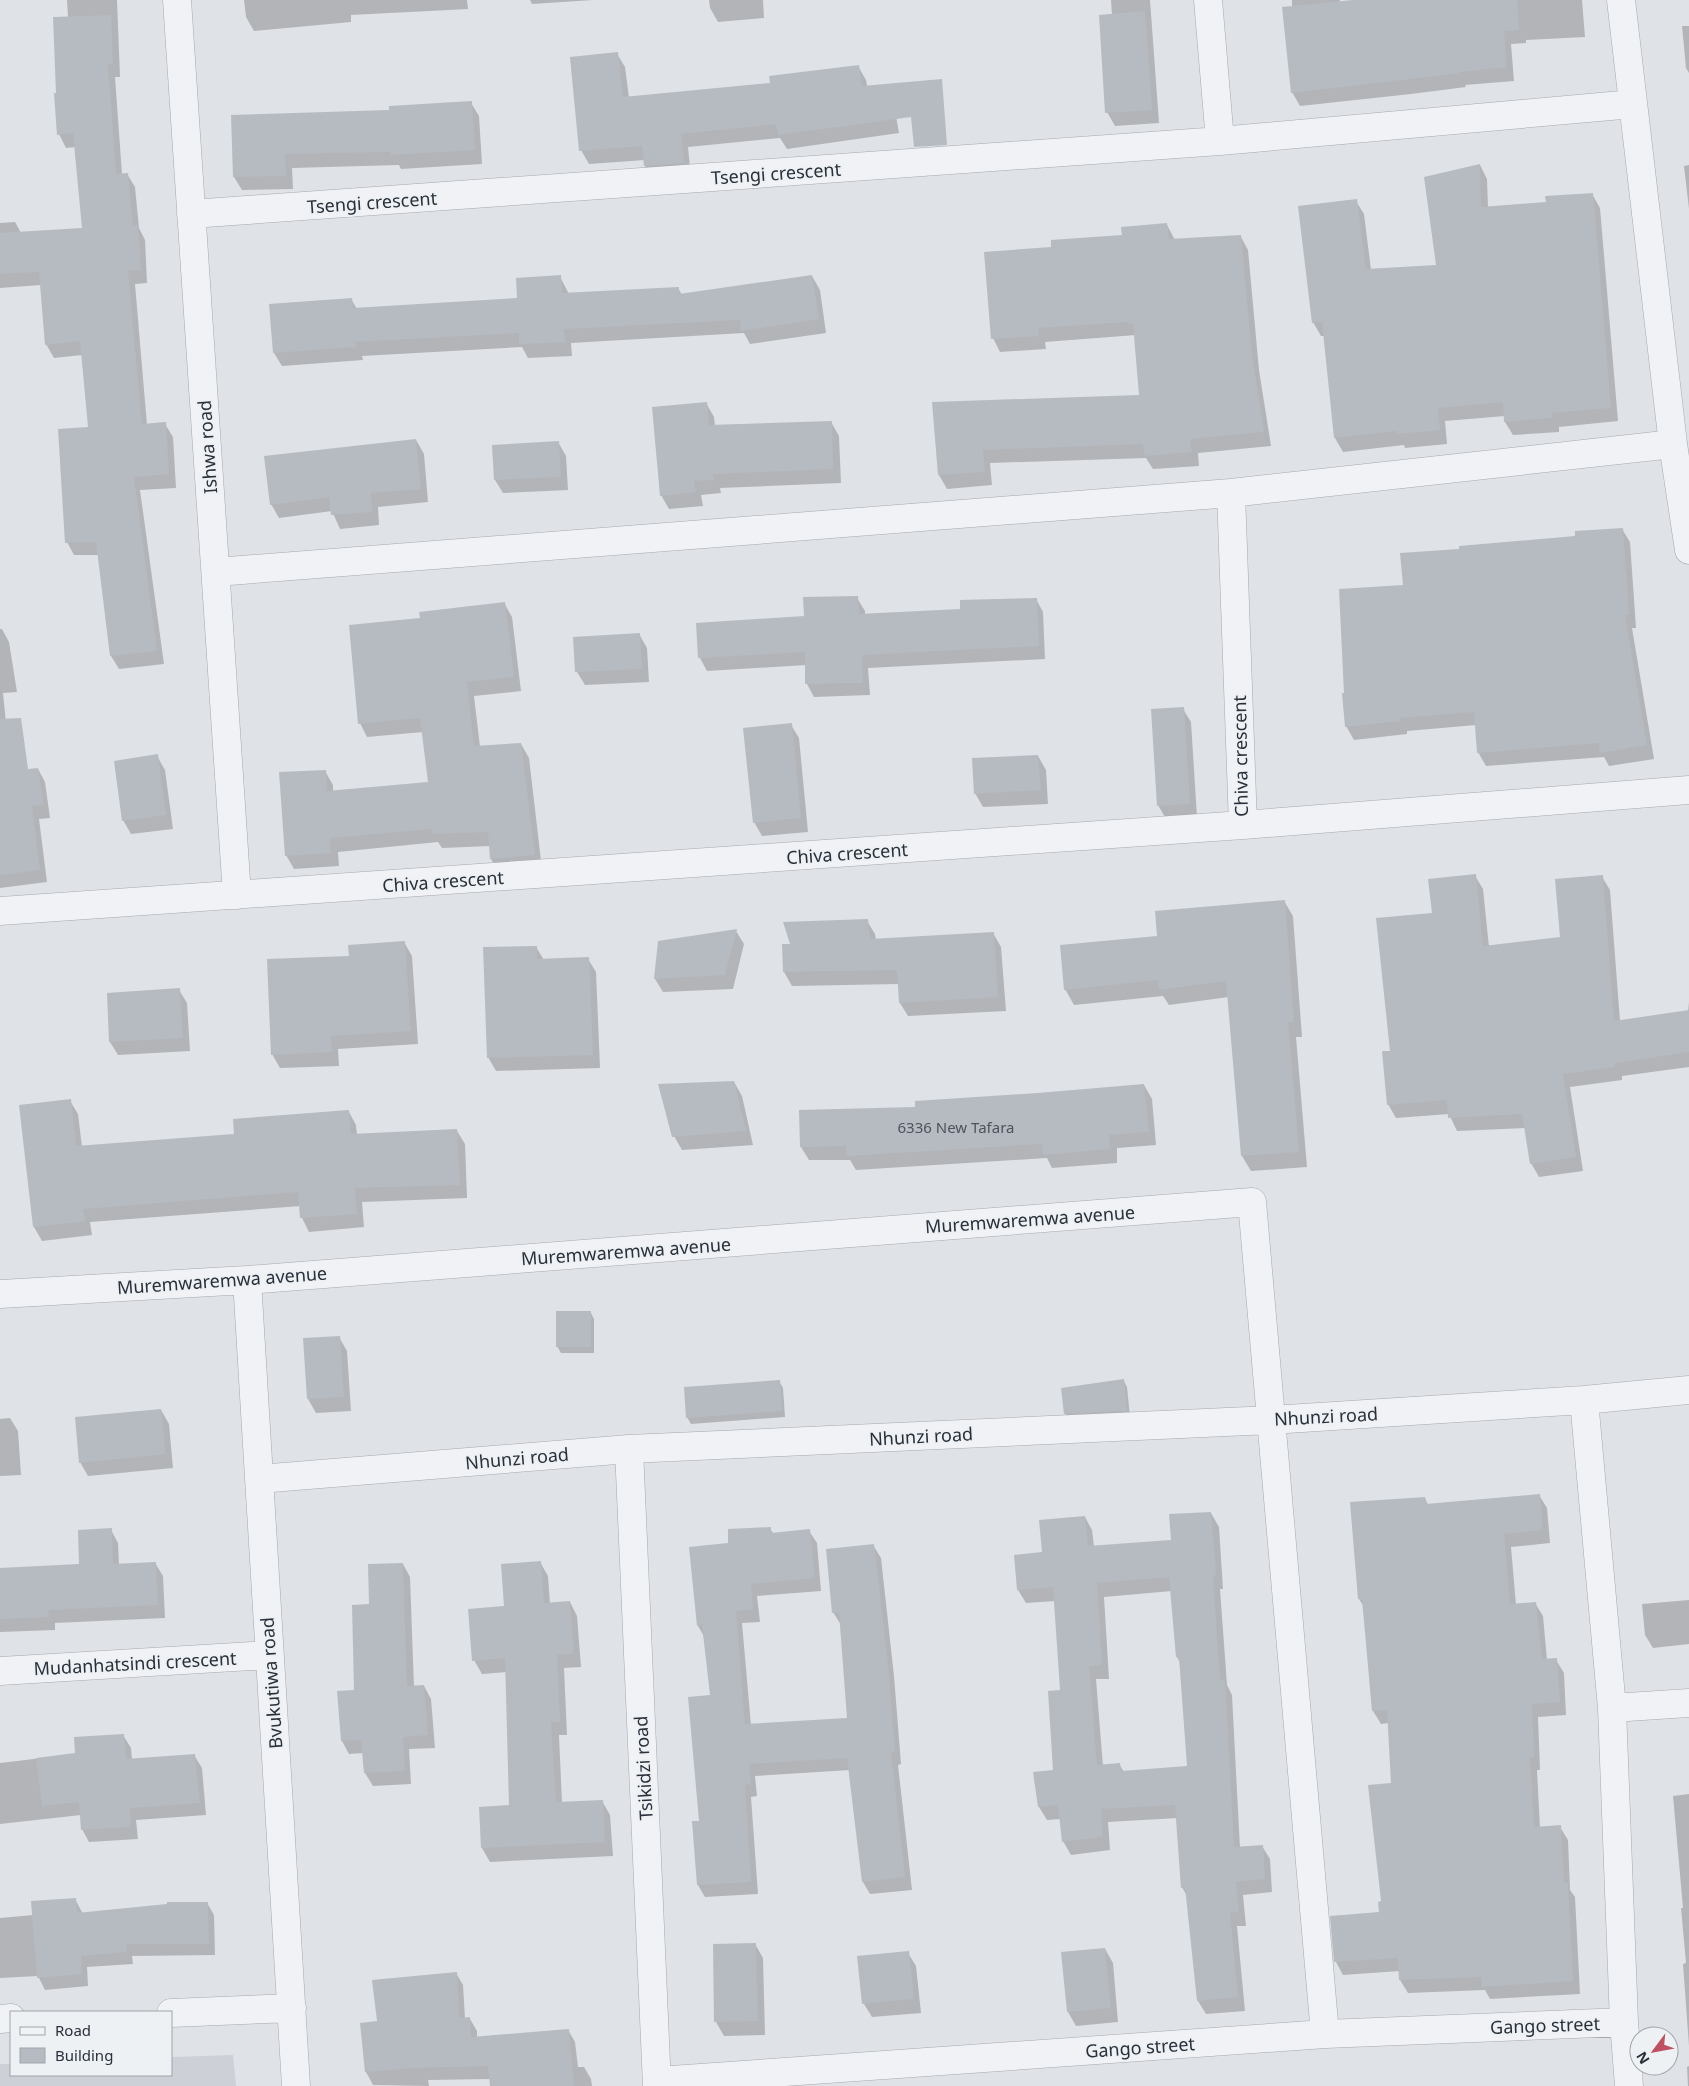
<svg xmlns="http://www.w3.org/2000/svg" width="1689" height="2086" font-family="'Noto Sans',sans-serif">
  <rect width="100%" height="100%" fill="#dfe2e6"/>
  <path fill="#cdd1d7" d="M233 2055 236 2086H0V2064H11V2075H171V2057Z"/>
  <path fill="#0003" fill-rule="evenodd" d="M67 0H117L120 77H115L122 174H127L135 187 139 228 145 240 147 283 135 284 147 425 165 424 173 437 176 488 140 490 164 664 119 669 111 656 99 555H74L67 542 89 429 82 355 54 358 46 344 41 285 0 288V223L15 222 21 233 84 229 75 147 66 148 59 134 57 94 68 17Z
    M244 0H467L468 9 351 15V22L254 31 246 17Z
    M530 0H593L532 4Z
    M709 0H763L764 18 718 22 710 8Z
    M1111 0H1150L1159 123 1115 126 1107 112 1112 15Z
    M1292 0H1340V2L1358 0H1582L1585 37 1526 40V43L1511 44 1514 81 1465 85 1466 87 1411 94 1300 106 1292 92Z
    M1682 26H1689V73L1686 68Z
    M617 54 625 67 629 98 772 85 858 66 866 80 867 86 893 99 899 133 787 149 780 138 688 147 691 177 653 180 645 166V160L589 164 581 150Z
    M471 103 479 116 482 164 401 169 399 165 292 168 293 189 242 190 234 177 232 116 390 111Z
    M1480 165 1487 179 1488 207 1547 203 1592 194 1600 208 1618 421 1559 427V432L1513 435 1505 422V416L1445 421 1447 444 1405 448 1404 445 1343 452 1335 438 1324 336H1321L1313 322 1356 201 1364 214 1371 270 1438 266Z
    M1689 165V209L1684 166Z
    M1167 225 1175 240 1241 237 1248 250 1259 370 1271 446 1198 453 1199 466 1153 469 1146 458 990 463 992 485 947 489 939 475 933 404 1140 396 1136 335 1045 342 1046 349 1000 352 993 338 1053 248 1123 236Z
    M812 276 820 290 826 333 750 344 744 333 571 343 572 356 528 358 522 347 362 356 363 360 282 366 274 353 351 299 357 309 518 299 560 277 569 294 678 288 682 295Z
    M706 403 714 417 715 426 831 422 839 436 841 483 720 488 721 493 701 495 703 506 669 509 661 495Z
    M416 440 424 454 428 502 378 507 379 525 340 529 332 511 279 518 271 504Z
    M558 442 566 456 568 490 503 493 495 480Z
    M1622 529 1630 542 1636 628H1632L1654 759 1609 766 1604 757 1486 766 1478 752 1476 725 1407 731V734L1354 740 1346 726 1345 694 1404 586 1461 551 1577 537Z
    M857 598 865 611V615L961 610 1036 599 1043 612 1045 659 868 668 870 695 814 697 807 684 806 665 707 671 700 658Z
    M504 603 512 617 521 691 474 696 480 747 521 744 529 758 542 869 499 872 491 859 490 846 442 848 438 842 338 852 339 866 294 869 286 855 325 771 333 785V792L429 784 423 732 367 737 360 723 422 619Z
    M0 629H2L9 642 17 692 3 693 11 773 38 769 45 782 50 818 39 819 47 882 0 888Z
    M639 634 647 648 649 682 585 685 577 672Z
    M1183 709 1191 722 1197 817 1166 819 1158 805Z
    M791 725 799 738 808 832 762 836 754 822Z
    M157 756 165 770 173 829 131 834 123 820Z
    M1038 756 1046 770 1048 804 983 807 975 793Z
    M1475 876 1483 889 1489 947 1561 938 1602 877 1610 890 1620 1021 1688 1012 1689 1002V1067L1622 1076V1080L1570 1087 1583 1171 1539 1177 1531 1163 1526 1128 1457 1131 1449 1114 1396 1118 1388 1104 1391 1052 1433 914Z
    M1284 901 1293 916 1302 1037H1296L1307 1167 1251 1171 1242 1156 1229 997 1169 1005 1163 996 1074 1005 1065 989 1158 937Z
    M867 921 875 934 876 940 993 933 1001 947 1006 1011 908 1016 900 1003 899 984 792 986 784 972 791 945Z
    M736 931 744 944 733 989 663 992 655 979Z
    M404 942 412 956 418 1044 338 1049 339 1066 280 1068 272 1054 350 958Z
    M536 947 544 960 588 959 596 972 600 1068 496 1071 488 1057Z
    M179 990 187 1003 190 1051 118 1055 110 1042Z
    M734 1082 742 1096 753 1145 682 1150 674 1136Z
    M1144 1085 1152 1099 1156 1145 1117 1148V1163L1052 1168 1047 1158 856 1170 850 1160H809L801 1147 917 1108Z
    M70 1101 78 1114 82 1147 235 1135 349 1112 356 1125 357 1135 457 1131 465 1144 467 1198 362 1202 364 1227 309 1232 302 1218 301 1206 90 1222 92 1235 42 1241 34 1227Z
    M591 1313 594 1319V1353H561L557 1346Z
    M339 1337 347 1351 351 1411 316 1413 308 1399 304 1340Z
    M779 1381 783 1388 785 1417 691 1424 687 1417Z
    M1124 1381 1127 1387 1130 1417 1069 1420 1065 1413Z
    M161 1410 169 1424 173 1468 88 1476 80 1462Z
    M10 1418 18 1431 21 1475 0 1476V1419Z
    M1539 1495 1547 1508 1550 1543 1511 1547 1516 1605 1535 1603 1543 1616 1547 1660H1556L1564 1673 1566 1715 1538 1717 1540 1770H1537L1540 1828 1560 1827 1568 1840 1570 1890 1575 1897 1580 1994 1490 1999 1485 1990 1408 1993 1400 1980V1971L1343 1975 1336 1962 1381 1914 1393 1784 1389 1723 1381 1724 1373 1711 1364 1607 1359 1599 1425 1498 1428 1505Z
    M1211 1513 1219 1527 1223 1589H1220L1227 1685 1232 1695 1240 1848 1262 1846 1270 1859 1272 1892 1243 1895 1246 1926H1237L1245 2011 1206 2014 1198 2001 1187 1896 1182 1887 1178 1818 1108 1822 1110 1850 1071 1855 1063 1841 1060 1819 1047 1820 1039 1807 1054 1771 1061 1692 1055 1601 1026 1603 1018 1590 1043 1553 1085 1517 1092 1530 1094 1547 1172 1541ZM1172 1591 1177 1657 1181 1664 1188 1767 1124 1772 1119 1764 1103 1766 1096 1679H1109L1104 1597Z
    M770 1529 774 1534 809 1531 817 1543 821 1591 757 1596 760 1622 742 1623 751 1725 848 1719 841 1625 833 1612 873 1545 881 1558 894 1676 901 1764 898 1765 912 1890 870 1894 863 1882 850 1770 755 1776 757 1796 751 1797 758 1894 705 1897 698 1885 700 1822 711 1696 705 1638 698 1626 729 1544Z
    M111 1530 118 1543 119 1565 155 1563 163 1576 165 1618 55 1623V1630L0 1632V1569L81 1565Z
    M540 1562 548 1576 550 1604 570 1602 577 1616 581 1667 564 1668 567 1735H559L562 1803 602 1801 610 1815 613 1856 490 1862 482 1848 510 1806 507 1672 482 1674 474 1660 505 1607Z
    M403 1564 410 1577 414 1687 424 1686 431 1699 435 1748 409 1749 411 1784 373 1786 365 1773 364 1753 349 1754 342 1741 338 1692 356 1691 371 1606Z
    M1689 1600V1644L1653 1648 1645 1635 1642 1604Z
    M123 1735 131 1748 132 1760 194 1755 202 1768 206 1815 136 1820 138 1839 89 1842 82 1829 81 1815 0 1824V1763L76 1754Z
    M1689 1794V2046L1683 1964 1686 1963 1681 1908H1683L1673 1796Z
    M75 1899 83 1914 207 1903 214 1915 215 1955 132 1956 133 1964 87 1967 88 1986 45 1990 38 1976 0 1978V1918L33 1915Z
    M755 1944 763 1958 765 2035 724 2036 716 2022Z
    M1105 1949 1113 1963 1118 2022 1076 2026 1068 2012 1063 1953Z
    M908 1953 916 1966 921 2013 872 2017 864 2004Z
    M456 1973 463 1985 465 2019H470L477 2031V2038L568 2030 575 2042 578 2067H584L591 2079 592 2086H491V2079L428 2080 429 2086 373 2085 366 2072 362 2024 378 2022Z
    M1689 2066V2086H1688L1687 2067Z"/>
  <path fill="#b6bbc2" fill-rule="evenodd" d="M1353 0H1517L1519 30 1504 31 1507 67 1458 72 1459 73 1402 80 1291 93 1282 7Z
    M1145 11 1152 110 1105 113 1099 15Z
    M111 15 113 64H108L116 174 128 173 133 226 138 225 141 270 128 271 142 424 166 422 169 474 134 477 157 651 110 656 96 542 65 543 58 429 88 427 80 341 45 345 39 272 0 274V233L82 228 73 133 57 135 54 93H56L53 17Z
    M618 52 623 97 770 83 769 76 859 65 862 86 942 79 947 145 914 147 911 117 778 135 776 124 681 134 684 163 644 166 642 146 579 151 570 57Z
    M472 101 475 150 391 155V152L285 154 286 176 233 177 231 115 389 110V106Z
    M1480 164 1481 207 1546 202 1545 196 1593 193 1611 408 1552 413V418L1504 422 1503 402 1438 408 1440 430 1396 434V431L1334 438 1322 322 1312 323 1298 206 1357 199 1366 269 1436 265 1424 177Z
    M1167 223 1169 239 1241 235 1252 355 1264 432 1190 439 1192 452 1144 456 1143 444 983 450 985 472 938 475 932 402 1139 395 1133 324 1128 325V322L1038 328 1039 336 991 339 984 252 1051 247V240L1122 235 1121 227Z
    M561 275 562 293 679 287V294L812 275 819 319 741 331 740 320 564 329 565 342 519 344V333L355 342 356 347 273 353 269 304 352 298 353 308 517 298 516 278Z
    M707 402 709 425 832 421 833 469 713 474 714 480 694 481 696 492 660 496 652 407Z
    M416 439 421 489 371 493 372 512 331 515 329 497 270 505 264 456Z
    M559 441 561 477 494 480 492 445Z
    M1623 528 1629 615H1625L1647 745 1600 753 1599 743 1477 753 1474 712 1400 718V721L1345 727 1342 693H1344L1339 589 1403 585 1400 553 1459 549V546L1575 536V531Z
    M858 596 859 614 960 609V600L1037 598 1039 646 862 655 863 683 805 684V652L698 658 696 623 804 616 803 597Z
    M505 602 514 677 467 682 474 746 521 743 535 855 490 859 488 832 432 834V829L330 838 331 853 285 856 279 772 326 770 327 791 428 782 420 718 358 724 349 625 420 618 419 612Z
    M640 633 642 669 575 672 573 637Z
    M1184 707 1190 804 1157 806 1151 709Z
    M21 718 28 769 38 768 44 805 32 806 40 870 0 875V719Z
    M792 723 801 818 753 823 743 728Z
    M158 754 166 815 122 821 114 761Z
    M1038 755 1041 790 974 794 972 758Z
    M1476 874 1483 946 1560 937 1555 879 1603 875 1614 1021 1689 1010V1052L1615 1063V1067L1563 1074 1576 1157 1530 1164 1522 1114 1448 1118 1447 1100 1387 1105 1382 1051H1390L1376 918 1432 913 1428 879Z
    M1285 900 1294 1022H1288L1299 1152 1241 1156 1226 981 1159 990 1158 980 1064 990 1060 945 1157 936 1155 911Z
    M868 919 870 939 994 932 998 997 899 1003 897 970 783 972 782 944H790L783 922Z
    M737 929 725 975 654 979 658 941Z
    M405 941 411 1031 331 1036 332 1052 271 1055 267 959 349 956 348 945Z
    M537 946V959L589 957 593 1055 487 1058 483 947Z
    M180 988 183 1038 109 1042 107 993Z
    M734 1081 746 1131 672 1137 658 1084Z
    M1144 1084 1149 1132 1109 1135 1110 1149 1043 1155 1042 1144 847 1156 846 1146 800 1147 799 1110 915 1107V1101L1038 1093Z
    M71 1099 76 1146 234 1134 233 1119 349 1110 351 1134 457 1129 460 1185 355 1188 357 1214 300 1218 298 1192 83 1209 85 1221 33 1227 19 1105Z
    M556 1311H591V1347H556Z
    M340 1336 344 1397 307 1399 303 1338Z
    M1124 1379 1127 1411 1064 1414 1061 1388Z
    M780 1380 782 1411 686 1418 684 1387Z
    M161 1409 166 1454 79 1463 75 1417Z
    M1540 1494 1543 1530 1504 1534 1510 1604 1536 1602 1542 1659 1557 1658 1560 1702 1532 1704 1534 1757H1530L1534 1827 1561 1825 1564 1883H1568L1573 1981 1482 1987 1481 1977 1399 1980 1398 1958 1334 1962 1330 1916 1379 1912 1378 1902 1381 1901 1368 1785 1391 1783 1387 1710 1372 1711 1362 1599H1358L1350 1502 1425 1497 1426 1504Z
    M1211 1512 1216 1575 1213 1576 1220 1680H1225L1234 1847 1263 1845 1265 1879 1236 1882 1239 1912 1230 1913 1238 1997 1197 2001 1185 1887 1181 1888 1175 1805 1101 1809 1103 1837 1062 1842 1058 1805 1038 1807 1033 1772 1053 1770 1048 1691 1060 1690 1053 1587 1017 1590 1014 1555 1042 1552 1039 1520 1085 1516 1088 1546 1171 1540 1169 1514ZM1169 1577 1176 1657H1179L1187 1766 1121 1771 1120 1763 1097 1765 1089 1666 1102 1665 1097 1583Z
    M771 1527V1533L810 1529 815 1578 751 1584 753 1609 736 1611 745 1724 847 1718 839 1612 832 1613 826 1549 874 1544 888 1663 895 1752H891L905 1877 862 1882 847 1758 749 1764 751 1784 745 1785 751 1882 697 1885 692 1821H699L688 1697 710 1695 702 1625 697 1626 689 1547 728 1543V1529Z
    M112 1528 113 1564 156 1562 158 1605 48 1610 49 1617 0 1619V1568L79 1564 78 1530Z
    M541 1561 544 1603 570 1601 574 1654 557 1655 560 1722H551L556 1802 603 1800 605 1842 481 1848 479 1807 509 1805 505 1658 472 1661 468 1609 504 1606 501 1564Z
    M403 1563 407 1686 424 1685 428 1735 403 1737 405 1771 364 1773 361 1740 341 1741 337 1691 354 1690 352 1605 369 1604 368 1564Z
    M124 1734 126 1759 195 1754 200 1803 130 1808 131 1827 81 1830 79 1802 42 1806 36 1758 75 1753 74 1737Z
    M76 1898 77 1913 167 1904V1902H208L209 1944H126L127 1952 81 1956 82 1974 37 1978 31 1901Z
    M756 1943 758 2021 714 2022 713 1944Z
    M1105 1948 1111 2008 1067 2012 1061 1952Z
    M909 1951 914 1999 862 2004 857 1956Z
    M457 1972 459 2018 470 2017 471 2037 569 2029 574 2086H490L488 2066 413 2068 365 2072 360 2023 377 2021 372 1980Z"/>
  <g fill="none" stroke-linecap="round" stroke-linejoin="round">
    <g stroke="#a5a9af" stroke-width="29">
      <path id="minor" d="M177 0 237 895
        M1621 0 1673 444 1689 550
        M1220 141 1633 104
        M191 214 1220 141 1208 0
        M1231 493 1673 444
        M1243 825 1689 790
        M0 911 1243 825 1231 493 216 572
        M247 1280 296 2086
        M0 1294 247 1280 1252 1202 1325 2034
        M1584 1400 1612 1708 1624 2022 1629 2086
        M629 1449 657 2086
        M259 1479 629 1449 1271 1420 1584 1400 1689 1390
        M0 1671 269 1655
        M1612 1708 1689 1703
        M171 2013 292 2008
        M0 2019 11 2018
        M657 2081 1325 2034 1624 2022"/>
    </g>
    <use href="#minor" stroke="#f1f2f5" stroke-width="28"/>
  </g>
  <g text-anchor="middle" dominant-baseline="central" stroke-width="4" stroke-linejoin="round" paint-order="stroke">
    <g font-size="15" fill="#4c535d">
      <text x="956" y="1127">6336 New Tafara</text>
    </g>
    <g font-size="18" fill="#29303b" stroke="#eef1f4">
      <text transform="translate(776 173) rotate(-4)">Tsengi crescent</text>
      <text transform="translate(372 202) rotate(-4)">Tsengi crescent</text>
      <text transform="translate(207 447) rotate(-94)">Ishwa road</text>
      <text transform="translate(1240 756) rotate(-91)">Chiva crescent</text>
      <text transform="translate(847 853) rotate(-4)">Chiva crescent</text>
      <text transform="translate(443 881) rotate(-4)">Chiva crescent</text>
      <text transform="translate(1030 1219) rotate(-4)">Muremwaremwa avenue</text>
      <text transform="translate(626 1251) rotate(-4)">Muremwaremwa avenue</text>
      <text transform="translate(222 1280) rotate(-4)">Muremwaremwa avenue</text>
      <text transform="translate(1326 1416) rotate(-3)">Nhunzi road</text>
      <text transform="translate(921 1436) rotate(-3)">Nhunzi road</text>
      <text transform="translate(517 1458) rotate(-5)">Nhunzi road</text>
      <text transform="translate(135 1663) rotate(-3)">Mudanhatsindi crescent</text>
      <text transform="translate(271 1683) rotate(-94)">Bvukutiwa road</text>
      <text transform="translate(643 1768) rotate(-93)">Tsikidzi road</text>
      <text transform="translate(1545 2025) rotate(-2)">Gango street</text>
      <text transform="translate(1140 2047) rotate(-4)">Gango street</text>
    </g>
  </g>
  <rect x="10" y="2011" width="162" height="65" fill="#eef1f4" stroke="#9fa4aa"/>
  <rect x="20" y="2027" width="25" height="8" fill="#f1f2f5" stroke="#9fa4aa"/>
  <text x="55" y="2036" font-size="15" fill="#29303b">Road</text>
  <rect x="20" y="2048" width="25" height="15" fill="#b6bbc2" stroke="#9fa4aa"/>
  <text x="55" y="2061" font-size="15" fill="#29303b">Building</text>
  <g transform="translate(1654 2051) rotate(238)"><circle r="24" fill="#eef1f4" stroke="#9fa4aa"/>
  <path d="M0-4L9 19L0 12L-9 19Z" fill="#be5063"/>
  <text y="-8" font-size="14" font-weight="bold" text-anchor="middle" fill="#29303b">N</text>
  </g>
</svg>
